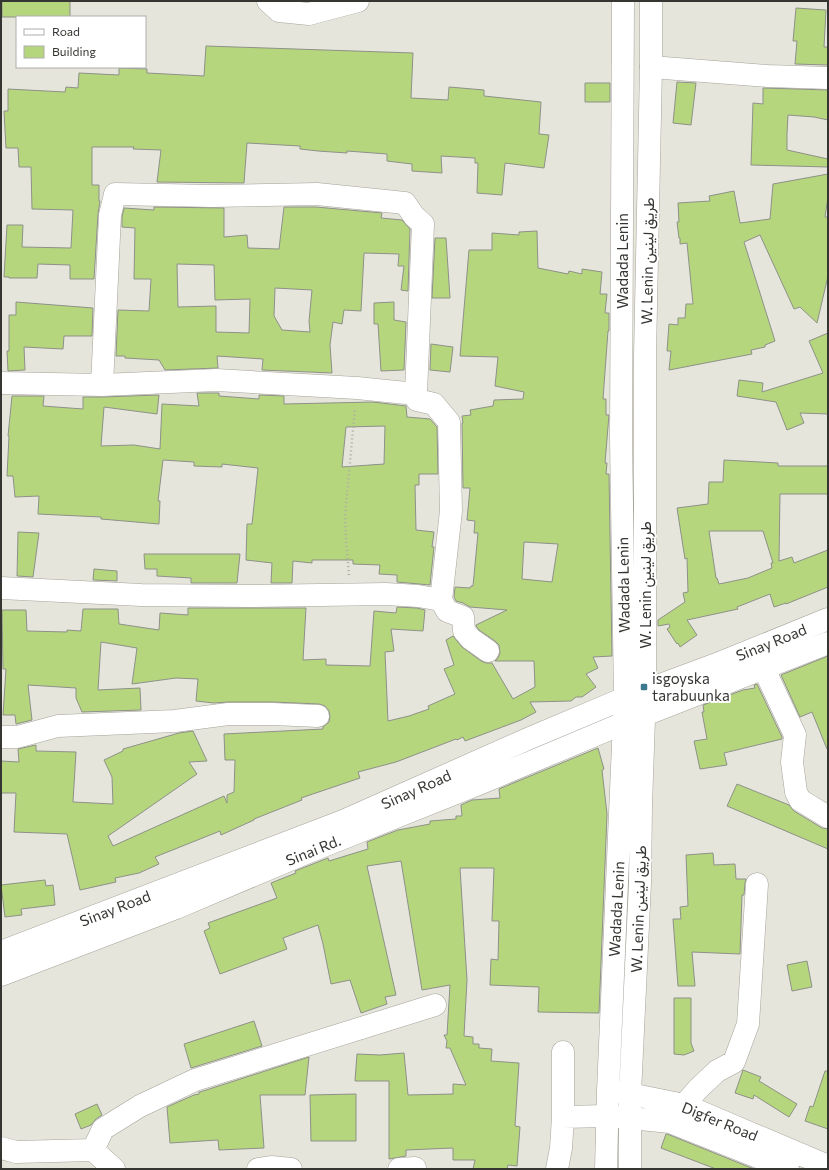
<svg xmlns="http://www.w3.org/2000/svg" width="829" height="1170" font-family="Commissioner,Vazirmatn,sans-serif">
  <rect width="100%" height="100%" fill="#e6e5db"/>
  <path fill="#b6d67e" stroke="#8d9188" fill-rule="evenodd" d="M2 1H70V17H2Z
    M796 8 826 10 824 47H828V65L795 64 797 41H793Z
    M206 46 413 53 411 98 448 100 449 87 484 90V96L541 102 539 134 549 135 544 168 505 163 502 195 477 193 478 163H475V158L441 156 442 173 412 171V164L387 161V154L347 151V153L318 151 300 149V146L247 143 244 183 157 182 161 150 133 149 134 147H92V185H99V201H100L98 214 94 279H70V265L38 264 37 278H9V277H4L7 225H23L22 247 71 248 73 210 32 209 31 167H19L18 148H6L4 111H8V89L65 92 66 87 78 88 79 73 119 75V68L147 69V73L204 76Z
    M677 82 696 83 691 125 673 123Z
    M585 83H610V102H585Z
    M763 88 828 90V120L814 117 788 115 787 134V150L828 159V167L751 165 753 103 763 104Z
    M828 174V197L825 217H828V276L817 323 800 307 794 309 760 235 744 242 775 341 765 345V347L751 350 752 354 669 370 671 351H667L669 324 678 325V318H685L686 304H693L687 243 680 244V238H679L677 222H679L678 203 710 201 709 196 734 191 740 223 770 219 773 184Z
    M154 207 224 208V237L247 235 248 248 279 249 284 207H316L382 213 381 218 402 220 410 229 408 291 401 290 404 266H398L399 254 364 253 361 311 344 310 342 324 333 322 330 345 332 373 262 370 263 359 217 356 218 368 165 370 159 360 125 358V356H116L118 310 149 311 151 279H134L135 228 122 227V217L124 208 154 210ZM177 264 214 265 215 300 250 299 249 333 216 332V306L178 307ZM275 288 312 290 309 321 310 332 282 330 274 316Z
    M537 231 538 268 568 274 569 271 582 274V269L602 272 600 294H607L605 313H609V331H608L603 399H606V415H609L605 463H607L606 474H609L612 656 593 657 598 668 586 674 596 687 582 697H576L571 701 530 702 536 712 521 720 465 741 463 737 457 740 456 739 396 762 358 772 360 778 301 798 302 800 254 819V820L221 835 220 831 155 857 159 864 139 873 115 878 116 882 80 890 67 834 14 832 16 793H1V761L19 762 18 749 36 745V751L76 752 73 802 113 804 112 777 104 760 123 751V749L179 733 193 731 207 761 189 762 197 774 108 836 113 846 224 796 227 803V795L234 792 235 760H225L224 734 323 729V727L329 722 330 717 329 711 325 706 319 704 273 702H228L214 703 196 701 198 679 176 678 132 684 137 648 101 642 98 690 140 688 141 710 82 712 76 698V688L28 685 32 720 16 724 15 715H3L6 669H3L2 610H26L27 631 67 632V630L81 631 83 609H118L119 624 159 630 160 613 188 615V608H306L303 660 326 659V665L370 666 374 611 396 613 397 607 417 608 425 610 423 631 391 629 394 651 385 652 388 721 409 716 429 709 428 706 455 694 444 669 454 665 446 640 453 636 462 647 481 661 486 663H492L513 699 535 687 534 661H495L498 658 500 653 499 645 495 641 479 630 476 626V625L507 610 470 607 463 603 456 601 454 597 455 587 470 588 471 586H473L478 533H474L475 521 467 520 470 488H463L462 423H463L462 416 471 415 470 410 493 406 494 400 523 399 524 392 495 386 498 357 460 356 469 250H492V233L519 235V232ZM524 542 558 544 552 582 522 579Z
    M435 238H446L450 298H432Z
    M16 302 93 308 92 336H64L63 349 24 347 25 370 8 371 7 351H9V315H16Z
    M394 302V320L406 322 404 370 381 371 378 324H374V303Z
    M828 333V414L800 413 804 423 787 430 776 402 737 396 739 380 763 383 762 392 823 373 809 341Z
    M431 344 453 347 450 372 430 370Z
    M197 393H219V396L259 399V395L284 396V404L373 402 406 406 407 417 430 419 437 427 438 474H419V485H415L416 530 434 532 432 547H434L430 585 397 582V575L379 574 380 565 353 564V560H312V563L293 561 292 583H271L272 563 246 560 247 524H252L258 468 222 464V467L194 466V462L163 460 158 501H160L159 524 101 519V517L38 514 39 496 15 497 13 476H7L9 436H8L12 396H44L43 406 83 409V397H103L159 395 157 414 104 407 101 446 134 445 160 449 162 404 199 406ZM385 426 384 464 342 467 346 427Z
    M724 460 778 463V466H828V494H780L779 561 792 557 794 563 828 550V587L786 604V603L774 607 770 594 737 607 738 609 687 620 697 635 680 647 678 643 677 644 667 629 670 627 669 624 658 626V620L685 602 683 593 688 592 687 558 685 559 677 508 708 504 709 482H723ZM709 531H763L773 563H771L772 568 748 578 719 584 717 578H716Z
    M18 532 39 533 33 577 17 576Z
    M144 554H240L237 583H191V578L157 576V569H145Z
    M94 569 117 571V581L93 580Z
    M828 656V749H827L812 712 800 717 781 675Z
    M757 684 782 737V739L724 753 727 765 700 769 694 741 707 739 702 712H704L703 705 743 690 755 688 754 685Z
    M598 748 604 769 602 770 607 814 599 1013 538 1012 539 987 490 985 491 959 498 960 499 921H492L494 868H460L467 980 464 1036 473 1037V1044H479V1048L492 1049 491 1061 519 1063 515 1126 520 1127 517 1166 508 1165 507 1169H473L475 1160H453V1148L406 1150V1156L389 1159V1081H355L357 1054 380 1055 404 1053 408 1095 453 1094V1084L466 1085 450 1048H446L447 1041 444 1035H447L450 985 422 990 401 861 367 866 396 995 385 997 387 1004 361 1013 350 980 331 984 323 944 318 925 283 938 287 949 220 974 204 931 210 928 208 923 277 898 271 883 296 873 295 871 328 858 329 861 368 849 367 842 398 830 430 824V821L456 819V816H462L461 805 472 800 500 798 499 789Z
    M737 784 789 805 794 811 822 828 828 829V849L727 806Z
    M713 853 714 865 735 864 736 879H746L745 883 744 895H742L740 954 692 952 695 986H678L673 919H681L680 907 688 906 686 855Z
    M45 880 46 886 53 885 55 905 21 909 22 915 5 917 1 885Z
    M807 961 812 987 792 991 787 965Z
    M674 998H691V1043L694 1051 684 1055 674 1054Z
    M254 1021 262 1046 191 1068 184 1044Z
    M309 1057 305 1095H260L264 1148 219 1150 218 1140 170 1143 167 1107 194 1095 199 1094V1092H200Z
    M743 1070 761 1077 759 1081 797 1104 789 1117 754 1095 753 1099 735 1093Z
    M825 1071H828V1129L805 1121 810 1106 813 1107Z
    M356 1094V1141H311L310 1095Z
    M97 1104 102 1115 96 1119 91 1125 81 1129 75 1114Z
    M666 1134H667L754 1169H716L661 1148Z"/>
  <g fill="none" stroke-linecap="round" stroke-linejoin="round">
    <g stroke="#a5a39a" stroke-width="23">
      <path id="minor" d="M268 1 279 11 309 14 358 1
        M651 67 768 76 828 78
        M1 383 102 385 216 380 357 388 416 394 417 400 434 404 449 422 451 511 441 600
        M102 385 110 215 115 194 212 196 317 194 405 203 414 216 423 224 416 394
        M1 588 141 595 248 596 386 594 418 596 441 600 447 611 463 617 464 631 471 639 488 651
        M764 669 795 735 792 762 796 792 800 800 828 817
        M1 737H17L58 726 175 721 228 714H273L318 716
        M611 1091 630 1094 684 1105 828 1166
        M684 1105 698 1089 717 1071 734 1062 748 1024 757 884
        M563 1117V1052
        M1 1148 16 1152 93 1150 114 1169
        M93 1150 103 1129 140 1106 195 1080 435 1005
        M258 1169 271 1167 291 1169
        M399 1169 415 1168
        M557 1169 561 1148 563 1117 607 1116 630 1118 670 1122 788 1169"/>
    </g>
    <g stroke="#a5a39a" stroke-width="23">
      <path id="major" d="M1 952 343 821 530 738 625 698 722 662 828 619
        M1 975 176 908 306 853 481 783 624 723 828 643
        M606 1169 608 1091 625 698 621 439 623 1
        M630 1169V1094L640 883 641 806 645 690V355L651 67V1"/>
    </g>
    <path stroke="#acaca4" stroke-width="2.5" stroke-dasharray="1 3" stroke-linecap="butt" d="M349 575 346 541 345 516 355 408"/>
    <use href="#minor" stroke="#fff" stroke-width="22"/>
    <use href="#major" stroke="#fff" stroke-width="22"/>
  </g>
  <rect fill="#3c798f" stroke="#fff" stroke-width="1.5" x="640" y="683" width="8" height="8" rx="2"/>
  <g text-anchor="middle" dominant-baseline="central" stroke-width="4" stroke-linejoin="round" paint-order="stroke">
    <g font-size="15" fill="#353531" stroke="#fff">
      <text transform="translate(622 261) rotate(-90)">Wadada Lenin</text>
      <text transform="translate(647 261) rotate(-89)">W. Lenin طريق لينين</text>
      <text transform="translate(623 585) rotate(-91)">Wadada Lenin</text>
      <text transform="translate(645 585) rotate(-90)">W. Lenin طريق لينين</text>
      <text transform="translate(771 642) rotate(-22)">Sinay Road</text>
      <text transform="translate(416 789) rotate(-24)">Sinay Road</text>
      <text transform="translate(313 850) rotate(-22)">Sinai Rd.</text>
      <text transform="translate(115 908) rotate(-21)">Sinay Road</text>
      <text transform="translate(616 909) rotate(-87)">Wadada Lenin</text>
      <text transform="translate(638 909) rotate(-88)">W. Lenin طريق لينين</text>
      <text transform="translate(720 1121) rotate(22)">Digfer Road</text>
    </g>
    <g font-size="15" fill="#353531" stroke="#fff" text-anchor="start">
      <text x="652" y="678">isgoyska<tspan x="652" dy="17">tarabuunka</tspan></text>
    </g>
  </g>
  <rect width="829" height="1170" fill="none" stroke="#353531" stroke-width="4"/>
  <rect x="16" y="16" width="130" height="52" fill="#ffffff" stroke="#aeaead"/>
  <rect x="24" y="29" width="20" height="6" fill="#ffffff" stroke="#aeaead"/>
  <text x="52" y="36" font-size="12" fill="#353531">Road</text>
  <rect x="24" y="46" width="20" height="12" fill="#b6d67e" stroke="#aeaead"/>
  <text x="52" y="56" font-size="12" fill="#353531">Building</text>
</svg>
